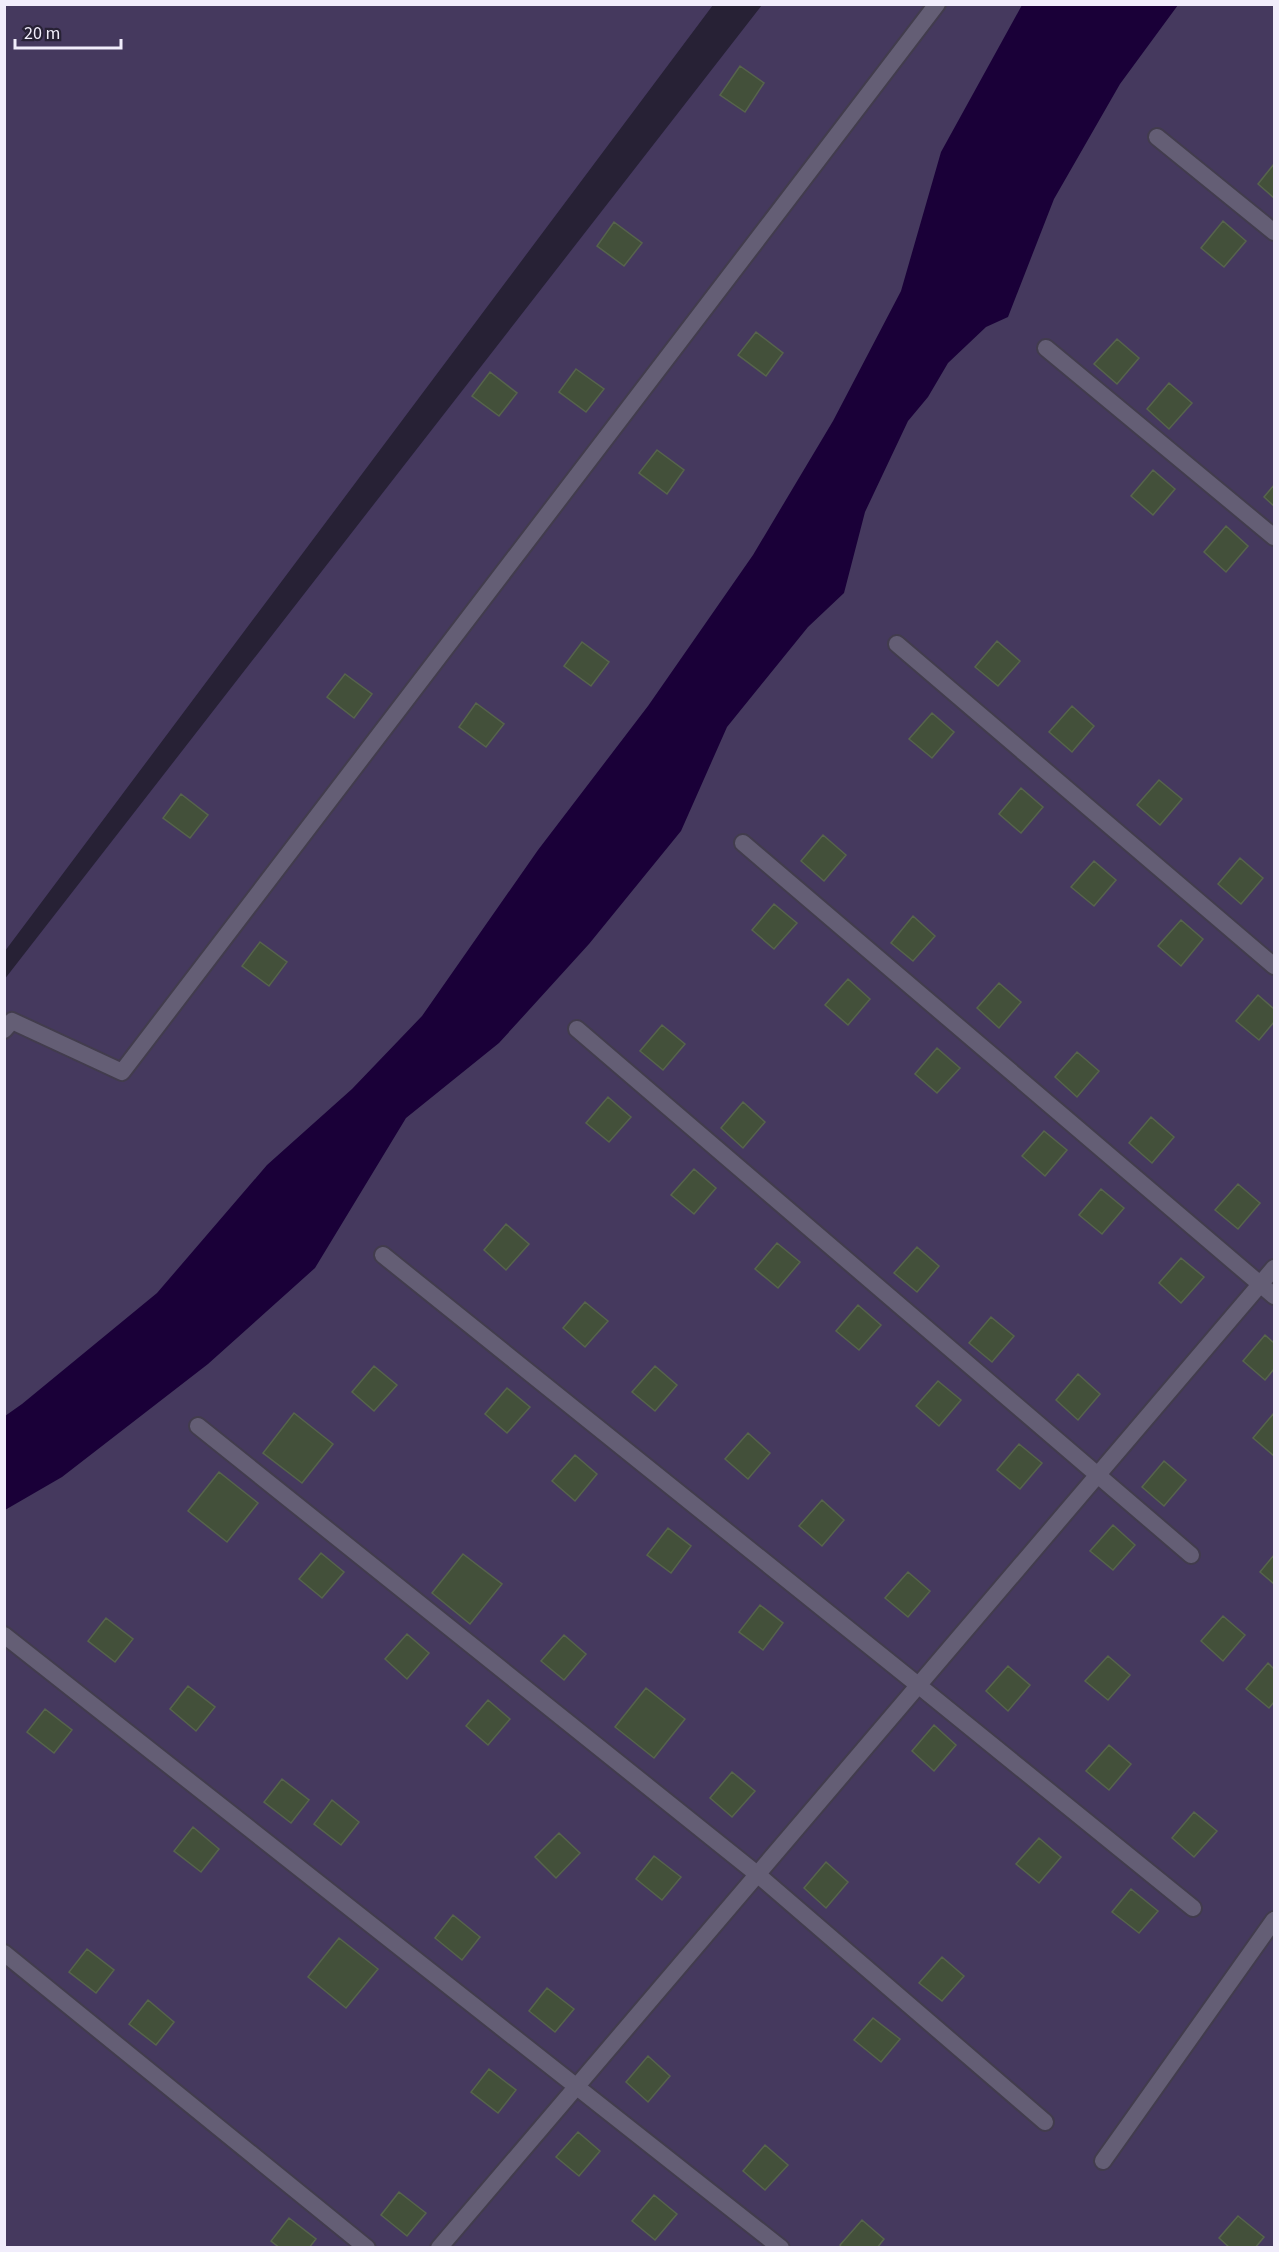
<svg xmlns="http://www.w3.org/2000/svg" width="1279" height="2252" font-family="'Source Sans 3',sans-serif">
  <rect width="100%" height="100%" fill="#272135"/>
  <path fill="#45395e" d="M5 4 713 5 5 951 4 5Z
    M762 5H1274V2247H5L4 980Z"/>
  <path fill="#1a0038" d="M1022 5H1178L1120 84 1054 199 1008 317 986 327 948 363 928 397 908 421 865 512 844 593 808 627 727 727 681 831 589 944 499 1043 406 1118 315 1268 208 1364 62 1477 5 1510V1416L22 1404 157 1293 267 1165 352 1089 422 1016 538 850 648 706 753 555 833 421 901 291 941 152Z"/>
  <path fill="#43503a" stroke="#57644d" stroke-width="1.5" d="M740 66 764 83 745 112 720 95Z
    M1274 164V198L1258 184Z
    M1223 221 1246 241 1224 267 1201 248Z
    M614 222 642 243 624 266 597 246Z
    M756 332 783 353 766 376 738 355Z
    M1117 339 1139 358 1117 384 1094 364Z
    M576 369 604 389 586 412 559 392Z
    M490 372 517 393 499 416 472 396Z
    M1169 383 1192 403 1169 429 1147 409Z
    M657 450 684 470 667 494 639 473Z
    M1153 470 1175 489 1153 515 1131 496Z
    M1274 485V506L1264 497Z
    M1226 526 1248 546 1226 572 1204 552Z
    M997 641 1020 661 998 686 975 667Z
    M582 642 609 662 591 686 564 666Z
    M345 674 372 694 354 718 327 697Z
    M476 703 504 724 486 747 459 727Z
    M1072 706 1094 726 1072 752 1049 732Z
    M932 713 954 732 932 758 909 739Z
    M1159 780 1182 799 1160 825 1137 805Z
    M1021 788 1043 807 1021 833 999 814Z
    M181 794 208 815 190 838 163 818Z
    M823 835 846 855 824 881 801 861Z
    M1240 858 1263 878 1241 904 1218 884Z
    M1094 861 1116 880 1094 906 1071 887Z
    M774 904 797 923 774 949 752 930Z
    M913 916 935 936 913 961 891 943Z
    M1181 920 1203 939 1181 966 1158 946Z
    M260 942 287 962 269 986 242 966Z
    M848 979 870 999 848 1025 825 1005Z
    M999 983 1021 1002 999 1028 977 1008Z
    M1258 995 1274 1009V1022L1259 1040 1236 1021Z
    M662 1025 685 1044 663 1070 640 1051Z
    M937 1048 960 1068 937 1093 915 1074Z
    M1077 1052 1099 1071 1077 1097 1055 1077Z
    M608 1097 631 1117 609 1142 586 1123Z
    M743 1102 765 1122 743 1148 721 1128Z
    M1151 1117 1174 1137 1152 1163 1129 1143Z
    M1044 1131 1067 1150 1045 1176 1022 1156Z
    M694 1169 716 1188 694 1214 671 1195Z
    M1238 1184 1260 1203 1238 1229 1215 1210Z
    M1101 1189 1124 1208 1102 1234 1079 1215Z
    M506 1224 529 1244 506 1270 484 1250Z
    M777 1243 800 1262 778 1288 755 1269Z
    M917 1247 939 1266 917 1292 894 1273Z
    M1181 1258 1204 1277 1181 1303 1159 1283Z
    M585 1302 608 1321 585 1347 563 1328Z
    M858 1305 881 1325 859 1350 836 1331Z
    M991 1317 1014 1336 992 1362 969 1343Z
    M1265 1335 1274 1343V1369L1265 1380 1243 1361Z
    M374 1366 397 1385 374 1411 352 1392Z
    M655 1366 677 1385 655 1411 632 1392Z
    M1078 1374 1100 1394 1078 1420 1056 1400Z
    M938 1381 961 1400 939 1426 916 1406Z
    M507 1388 530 1407 507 1433 485 1414Z
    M294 1413 333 1444 302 1483 263 1453Z
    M1274 1413V1456L1253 1438Z
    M748 1433 770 1453 748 1479 725 1459Z
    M1019 1444 1042 1463 1020 1489 997 1470Z
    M575 1455 597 1474 575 1501 552 1481Z
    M1164 1461 1186 1480 1164 1506 1142 1487Z
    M219 1472 258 1503 227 1542 188 1511Z
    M822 1500 844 1520 822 1546 799 1526Z
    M1113 1525 1135 1545 1113 1570 1090 1551Z
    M668 1528 691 1546 671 1573 647 1555Z
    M321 1553 344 1572 322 1598 299 1579Z
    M463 1554 502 1584 470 1624 432 1593Z
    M1274 1555V1584L1260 1572Z
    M908 1572 930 1591 908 1617 885 1598Z
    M760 1605 783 1623 763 1650 739 1632Z
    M1223 1616 1245 1635 1223 1661 1201 1641Z
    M106 1618 133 1639 115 1662 88 1641Z
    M407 1634 429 1653 407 1679 385 1659Z
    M564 1635 586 1654 564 1680 541 1661Z
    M1108 1656 1130 1675 1108 1700 1085 1681Z
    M1268 1663 1274 1669V1702L1269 1708 1246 1689Z
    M1008 1666 1030 1685 1008 1711 986 1691Z
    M188 1686 215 1707 196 1731 170 1709Z
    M646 1688 685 1719 654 1758 615 1727Z
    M488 1700 510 1719 488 1745 466 1726Z
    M45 1709 72 1730 54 1753 27 1732Z
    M934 1725 956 1745 934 1771 912 1751Z
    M1109 1745 1131 1764 1109 1790 1086 1771Z
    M732 1772 755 1791 732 1817 710 1798Z
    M282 1779 309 1800 291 1823 264 1802Z
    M332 1800 359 1822 341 1845 314 1824Z
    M1194 1812 1217 1831 1194 1857 1172 1838Z
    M193 1827 219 1849 201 1872 174 1851Z
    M559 1833 580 1853 556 1878 535 1857Z
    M1039 1838 1061 1857 1039 1883 1016 1864Z
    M654 1856 681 1877 662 1900 636 1879Z
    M826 1862 848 1882 826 1908 804 1888Z
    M1131 1889 1158 1911 1139 1933 1112 1912Z
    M453 1915 480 1937 462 1960 435 1938Z
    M339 1938 378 1969 346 2008 308 1977Z
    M87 1949 114 1970 96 1993 69 1972Z
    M942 1957 964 1976 942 2001 919 1983Z
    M547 1988 574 2009 555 2032 529 2011Z
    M148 2000 174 2022 156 2045 129 2024Z
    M873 2018 900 2039 881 2062 854 2040Z
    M648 2056 670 2076 648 2102 626 2082Z
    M489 2069 516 2090 498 2113 471 2092Z
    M578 2132 600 2151 579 2176 556 2157Z
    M765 2145 788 2165 765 2190 743 2171Z
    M399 2192 426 2213 407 2236 381 2215Z
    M654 2195 677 2214 655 2240 632 2221Z
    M1238 2216 1264 2237 1255 2248H1230L1219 2238Z
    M289 2218 316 2239 309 2248H280L271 2241Z
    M862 2220 884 2239 877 2248H842L840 2245Z"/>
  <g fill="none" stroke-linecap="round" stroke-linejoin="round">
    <g stroke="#423c4d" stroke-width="20">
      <path id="lane" d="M1157 137 1274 232
        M1046 348 1274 537
        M897 644 1274 966
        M743 843 1274 1296
        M577 1029 1191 1555
        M4 1030 12 1021 122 1072 937 4
        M383 1255 918 1685 1193 1908
        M198 1426 757 1874 1045 2122
        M4 1635 781 2248
        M4 1953 367 2248
        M1103 2161 1274 1920
        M439 2248 1274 1268"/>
    </g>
    <use href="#lane" stroke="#645e75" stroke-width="16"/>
  </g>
  <rect width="1279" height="2252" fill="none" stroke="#f1edfb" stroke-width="12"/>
  <path d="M15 39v9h106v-9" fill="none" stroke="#f1edfb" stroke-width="3"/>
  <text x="24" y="39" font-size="18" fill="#f1edfb" stroke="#272135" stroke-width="4.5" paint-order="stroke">20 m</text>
</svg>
